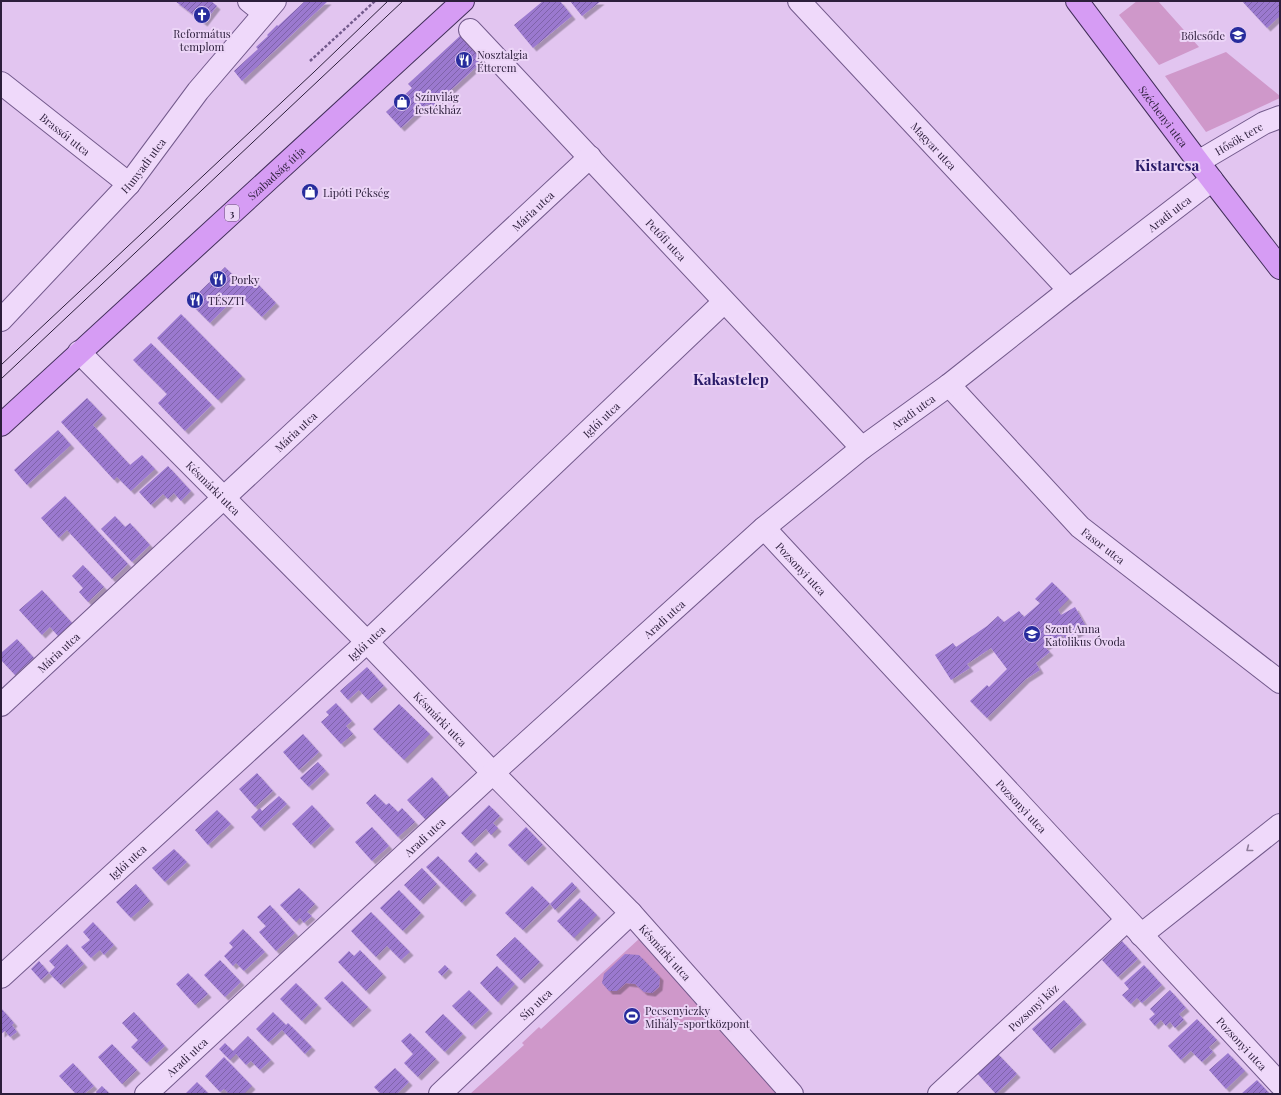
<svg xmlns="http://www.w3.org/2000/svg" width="1281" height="1095" font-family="'Playfair Display',serif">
  <defs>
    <pattern id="building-hatch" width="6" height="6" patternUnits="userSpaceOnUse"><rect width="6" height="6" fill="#9b79cf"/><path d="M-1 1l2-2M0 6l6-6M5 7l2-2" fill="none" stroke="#7f63a9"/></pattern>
    <filter id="shadow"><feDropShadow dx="3.5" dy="3.5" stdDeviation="0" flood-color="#0004"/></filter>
  </defs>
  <rect width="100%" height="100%" fill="#e2c5f0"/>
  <path fill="#cf98ca" d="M1137 1H1158L1199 47 1159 65 1119 15Z
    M1226 52 1280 96V98L1206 132 1165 76Z
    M640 938 780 1094H470L524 1045 522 1043 539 1027 541 1029Z"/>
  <path fill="url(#building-hatch)" filter="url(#shadow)" d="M175 1H211L217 6 204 23Z
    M305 1H328L242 81 234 71 258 49 256 47 268 36 267 35 277 25 278 26Z
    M543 1H560L572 16 533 48 514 25Z
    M570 1H601L582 16Z
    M1242 1H1280V16L1267 28Z
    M461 35 484 60 431 108 427 104 401 128 386 112 412 88 408 84Z
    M225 267 245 287 253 279 276 303 262 317 239 294 210 323 189 302Z
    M181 314 242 376 218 400 157 338Z
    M151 343 212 405 185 431 158 403 167 394 133 360Z
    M87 398 103 415 93 425 130 465 142 455 155 469 131 491 117 477 114 480 61 422Z
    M58 430 71 445 27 485 14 470Z
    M168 466 191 491 181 501 174 493 168 499 163 494 151 505 139 492Z
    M65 496 128 564 112 579 67 530 59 538 41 518Z
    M115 516 125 527 130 523 150 545 132 562 101 529Z
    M83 565 104 587 88 602 79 592 83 588 72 576Z
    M1052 582 1069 599 1058 610 1061 615 1075 607 1087 628 1066 640 1063 635 1045 647 1050 652 1036 663 1040 670 1026 679 987 718 970 701 987 685 989 687 1007 669 991 648 967 664 970 668 951 680 935 655 953 643 956 647 987 626 998 616 1004 622 1019 611 1024 617 1040 603 1035 599Z
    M42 590 73 624 59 637 50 627 42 635 19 610Z
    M17 639 34 658 15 675 1 660V653Z
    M367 667 384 686 368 700 359 690 348 700 340 691Z
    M336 703 352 721 346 726 353 734 341 744 321 722 329 715 326 712Z
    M399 704 430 734 404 760 373 729Z
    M303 734 319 752 299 770 283 752Z
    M318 762 326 771 309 787 300 778Z
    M257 773 273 791 255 807 239 789Z
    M432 777 450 798 426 820 407 800Z
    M375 794 386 805 389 803 398 812 402 808 415 822 398 837 366 803Z
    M279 796 287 804 261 828 251 817 260 808 262 811Z
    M312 805 331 826 311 845 292 824Z
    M489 805 500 816 493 823 498 828 491 835 486 829 471 843 461 833Z
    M217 810 231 824 208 845 195 830Z
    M372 827 389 846 372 861 355 842Z
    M526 827 543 845 525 862 508 845Z
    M174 849 187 862 165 882 152 868Z
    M476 852 485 861 476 869 468 861Z
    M438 856 473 892 462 903 426 867Z
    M422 868 437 884 420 901 404 885Z
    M572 882 577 888 555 910 550 904Z
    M136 884 150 901 131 918 116 902Z
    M532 886 550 904 523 930 505 913Z
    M299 888 315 904 307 912 312 916 304 923 300 918 296 922 280 905Z
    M399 890 421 913 403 931 380 908Z
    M580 898 597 915 574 938 557 921Z
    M270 905 295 933 276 951 259 932 266 926 257 917Z
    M371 912 410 952 401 960 387 946 376 957 351 931Z
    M93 922 114 945 104 955 100 950 91 958 81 947 90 940 83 932Z
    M243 929 265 952 244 971 236 963 233 966 224 956 233 947 229 943Z
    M515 937 540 962 521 980 496 955Z
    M1122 941 1138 959 1118 977 1102 960Z
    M67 944 84 964 61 985 49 973 55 967 49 961Z
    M360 950 383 974 366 991 338 962 349 951 354 956Z
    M625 954 639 955 660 977 659 987 652 993 644 992 635 984 626 983 617 991H609L602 983 604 974Z
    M220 960 241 982 225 997 204 975Z
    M39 961 49 973 41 980 31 969Z
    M445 965 449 969 442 976 438 972Z
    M1144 965 1162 985 1142 1003 1137 998 1131 1004 1122 995 1129 989 1124 983Z
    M497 966 515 984 498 1002 480 983Z
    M188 973 208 994 195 1005 176 984Z
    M342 981 368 1007 350 1024 324 998Z
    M296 983 318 1005 302 1021 280 999Z
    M469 990 489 1010 472 1026 452 1006Z
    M1170 990 1186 1008 1179 1014 1184 1020 1175 1028 1170 1022 1166 1026 1161 1020 1155 1026 1149 1019 1155 1014 1150 1009Z
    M1064 1000 1083 1021 1051 1050 1032 1029Z
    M1 1008 14 1023 12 1025 17 1032 10 1037 5 1031 1 1034Z
    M134 1012 165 1046 147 1063 131 1047 138 1040 122 1023Z
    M273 1012 286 1025 288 1023 312 1047 305 1054 282 1030 269 1042 256 1029Z
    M443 1014 463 1034 445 1052 425 1032Z
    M1197 1019 1217 1040 1209 1047 1213 1052 1202 1062 1191 1051 1181 1060 1168 1046Z
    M410 1033 436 1059 418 1077 404 1063 413 1054 401 1041Z
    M248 1036 271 1060 260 1070 251 1061 246 1065 236 1054 230 1060 219 1049 225 1043 233 1051Z
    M112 1044 137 1070 122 1084 98 1057Z
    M997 1053 1017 1074 996 1094 976 1072Z
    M1228 1053 1245 1071 1226 1089 1209 1070Z
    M224 1057 252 1086 244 1094H229L224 1089 220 1092 205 1076Z
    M73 1063 94 1086 84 1094H76L59 1076Z
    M395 1068 409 1082 397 1094H381L374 1087Z
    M1257 1080 1270 1094H1241Z
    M197 1082 209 1094H185Z
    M102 1086 110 1094H97L96 1092Z"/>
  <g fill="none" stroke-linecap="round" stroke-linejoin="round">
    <g stroke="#735a8c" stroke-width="24">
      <g id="minor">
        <path d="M249 1 264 13"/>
        <path id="s1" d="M799 1 1069 290"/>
        <path id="s2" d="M470 30C601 169 731 309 862 448"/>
        <path id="s3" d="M1 83 129 184"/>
        <path id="s4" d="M1198 162 1264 123 1280 117"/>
        <path id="s5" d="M1 320 129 184 198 91 275 1"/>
        <path id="s6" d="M79 352 367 642 493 773 631 913 792 1094"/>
        <path id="s7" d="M949 385 1080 527 1280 682"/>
        <path id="s8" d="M764 528 1280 1084"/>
        <path id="s9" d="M1 705 590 157"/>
        <path d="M1141 935 1280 825"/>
        <path id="s10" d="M1 977 367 642 724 302"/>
        <path id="s11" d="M146 1094 493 773 764 528 862 448 949 385 1069 290 1212 180"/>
        <path id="s12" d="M440 1094 631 913"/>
        <path id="s13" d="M939 1094 1127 920"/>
      </g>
    </g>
    <g stroke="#412e59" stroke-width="24">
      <g id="major">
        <path id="s14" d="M1077 1 1212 180 1280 268"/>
        <path id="s15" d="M1 425 463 1"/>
      </g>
    </g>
    <path stroke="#735a8c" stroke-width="2.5" stroke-dasharray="3 2" stroke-linecap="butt" d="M310 61 375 1"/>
    <use href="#minor" stroke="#efd9fa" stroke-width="22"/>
    <use href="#major" stroke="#d69cf4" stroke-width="22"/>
    <path stroke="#2c1e3b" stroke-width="1" d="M1 365 314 72 388 1
      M1 379 403 1"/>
  </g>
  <defs><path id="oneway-chevron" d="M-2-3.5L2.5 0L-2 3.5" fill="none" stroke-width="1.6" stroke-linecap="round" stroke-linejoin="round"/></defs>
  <use stroke="#8e7c9a" href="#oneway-chevron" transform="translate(1249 849) rotate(142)"/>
  <defs>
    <g id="church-disc" transform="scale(0.9)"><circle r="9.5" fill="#282c9d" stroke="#ecd5f7"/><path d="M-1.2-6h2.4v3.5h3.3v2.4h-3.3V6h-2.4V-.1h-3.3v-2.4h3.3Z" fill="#fff"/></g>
    <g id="school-disc" transform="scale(0.9)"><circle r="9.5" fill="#282c9d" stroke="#ecd5f7"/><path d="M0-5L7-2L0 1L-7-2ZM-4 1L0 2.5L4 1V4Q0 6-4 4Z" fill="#fff"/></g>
    <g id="restaurant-disc" transform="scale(0.9)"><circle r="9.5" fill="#282c9d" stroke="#ecd5f7"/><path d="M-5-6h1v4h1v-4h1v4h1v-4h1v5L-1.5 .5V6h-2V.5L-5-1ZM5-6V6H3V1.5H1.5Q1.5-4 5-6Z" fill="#fff"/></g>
    <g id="shop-disc" transform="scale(0.9)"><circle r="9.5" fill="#282c9d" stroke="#ecd5f7"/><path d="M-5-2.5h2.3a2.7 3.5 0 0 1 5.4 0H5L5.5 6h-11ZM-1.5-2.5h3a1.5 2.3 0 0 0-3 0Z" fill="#fff"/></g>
    <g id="stadium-disc" transform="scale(0.9)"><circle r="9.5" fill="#282c9d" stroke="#ecd5f7"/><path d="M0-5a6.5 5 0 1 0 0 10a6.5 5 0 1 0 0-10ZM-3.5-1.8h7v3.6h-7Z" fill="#fff"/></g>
  </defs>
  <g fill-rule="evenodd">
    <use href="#church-disc" x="202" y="15"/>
    <use href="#school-disc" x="1238" y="35"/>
    <use href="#restaurant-disc" x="464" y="60"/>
    <use href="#shop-disc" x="402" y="102"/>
    <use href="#shop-disc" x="310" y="192"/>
    <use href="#restaurant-disc" x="218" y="279"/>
    <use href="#restaurant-disc" x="195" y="300"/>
    <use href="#school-disc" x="1032" y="634"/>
    <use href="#stadium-disc" x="632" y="1016"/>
  </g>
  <g text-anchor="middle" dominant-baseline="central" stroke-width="4" stroke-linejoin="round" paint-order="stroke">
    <rect fill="#ecd5f7" stroke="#665573" stroke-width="1" x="225" y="205" width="14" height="16" rx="3"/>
    <g font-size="10" font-weight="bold" fill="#2c1e3b">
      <text x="232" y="213">3</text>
    </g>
    <g font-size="11" fill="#2c1e3b" stroke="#ecd5f7" text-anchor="start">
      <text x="202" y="33" text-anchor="middle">Református<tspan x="202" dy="13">templom</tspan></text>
      <text x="1225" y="35" text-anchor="end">Bölcsőde</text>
      <text x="477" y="54">Nosztalgia<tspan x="477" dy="13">Étterem</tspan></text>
      <text x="415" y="96">Színvilág<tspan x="415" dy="13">festékház</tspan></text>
      <text x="323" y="192">Lipóti Pékség</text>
      <text x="231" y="279">Porky</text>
      <text x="208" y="300">TÉSZTI</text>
      <text x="1045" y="628">Szent Anna<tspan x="1045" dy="13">Katolikus Óvoda</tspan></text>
      <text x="645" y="1010">Pecsenyiczky<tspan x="645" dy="13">Mihály-sportközpont</tspan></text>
    </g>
    <g font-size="11" fill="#2c1e3b" stroke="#ecd5f7">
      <text stroke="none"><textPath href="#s14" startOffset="144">Széchenyi utca</textPath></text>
      <text stroke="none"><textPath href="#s3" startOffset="82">Brassói utca</textPath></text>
      <text stroke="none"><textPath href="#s4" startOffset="47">Hősök tere</textPath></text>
      <text stroke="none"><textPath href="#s1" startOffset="198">Magyar utca</textPath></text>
      <text stroke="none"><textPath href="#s5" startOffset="210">Hunyadi utca</textPath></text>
      <text stroke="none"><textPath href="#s15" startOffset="373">Szabadság útja</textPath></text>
      <text stroke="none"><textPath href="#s9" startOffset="726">Mária utca</textPath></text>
      <text stroke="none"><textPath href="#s11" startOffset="1351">Aradi utca</textPath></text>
      <text stroke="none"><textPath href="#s2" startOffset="287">Petőfi utca</textPath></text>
      <text stroke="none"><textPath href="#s11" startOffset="1027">Aradi utca</textPath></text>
      <text stroke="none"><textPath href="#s10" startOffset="819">Iglói utca</textPath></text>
      <text stroke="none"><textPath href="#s9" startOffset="402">Mária utca</textPath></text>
      <text stroke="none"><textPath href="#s6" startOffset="191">Késmárki utca</textPath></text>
      <text stroke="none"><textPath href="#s7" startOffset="223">Fasor utca</textPath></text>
      <text stroke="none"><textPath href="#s8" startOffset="55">Pozsonyi utca</textPath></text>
      <text stroke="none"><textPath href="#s11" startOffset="703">Aradi utca</textPath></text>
      <text stroke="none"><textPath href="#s10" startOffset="495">Iglói utca</textPath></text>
      <text stroke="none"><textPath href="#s9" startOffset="78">Mária utca</textPath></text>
      <text stroke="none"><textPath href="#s6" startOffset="515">Késmárki utca</textPath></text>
      <text stroke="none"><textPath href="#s8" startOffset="379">Pozsonyi utca</textPath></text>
      <text stroke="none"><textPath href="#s11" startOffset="379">Aradi utca</textPath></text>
      <text stroke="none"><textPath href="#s10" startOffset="171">Iglói utca</textPath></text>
      <text stroke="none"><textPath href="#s6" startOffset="839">Késmárki utca</textPath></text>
      <text stroke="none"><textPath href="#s12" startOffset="131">Síp utca</textPath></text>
      <text stroke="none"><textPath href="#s13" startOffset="128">Pozsonyi köz</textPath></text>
      <text stroke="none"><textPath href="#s8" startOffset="703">Pozsonyi utca</textPath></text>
      <text stroke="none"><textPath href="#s11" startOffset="55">Aradi utca</textPath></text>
    </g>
    <g font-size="15" font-weight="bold" fill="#2a1c69" stroke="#ecd5f7">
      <text x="1167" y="165">Kistarcsa</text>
      <text x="731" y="379">Kakastelep</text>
    </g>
  </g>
  <rect width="1281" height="1095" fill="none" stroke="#2c1e3b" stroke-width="4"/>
</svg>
